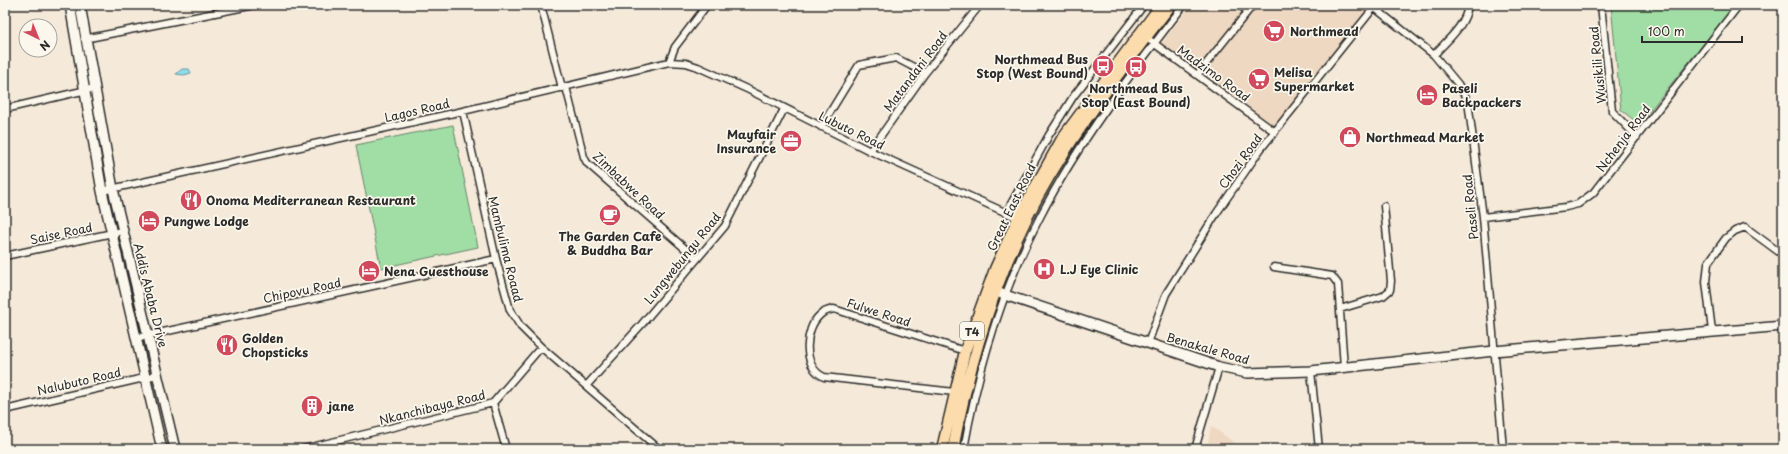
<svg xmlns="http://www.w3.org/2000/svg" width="1788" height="454" font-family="'Playpen Sans',sans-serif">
  <rect width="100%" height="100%" fill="#f5e9d9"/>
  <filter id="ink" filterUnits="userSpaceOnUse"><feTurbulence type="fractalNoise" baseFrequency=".025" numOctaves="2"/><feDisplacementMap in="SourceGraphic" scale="8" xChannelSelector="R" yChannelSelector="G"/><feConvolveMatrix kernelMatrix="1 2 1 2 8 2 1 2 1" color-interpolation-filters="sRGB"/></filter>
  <g filter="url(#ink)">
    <path fill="#eed8c2" d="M1191 5H1364L1373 11 1278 134 1161 44Z
      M1211 426 1243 449H1207Z"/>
    <path fill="#a1dea5" stroke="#668468" d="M1611 5H1734V6L1639 124 1621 110Z
      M453 125 478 247 381 268 356 145Z"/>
    <path fill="#8edeeb" stroke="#66969e" d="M182 69H189L191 73 184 75 176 74Z"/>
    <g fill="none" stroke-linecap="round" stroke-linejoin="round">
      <g stroke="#2b2b2b" stroke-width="9">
        <path id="street" d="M541 5 562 88
          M1239 5 1248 11
          M1371 5 1434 55 1458 84 1468 101 1483 217 1503 449
          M1601 5 1612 111 1637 137
          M1144 36 1275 132
          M84 39 255 5
          M1434 55C1447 40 1466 26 1468 5
          M669 62 686 63 698 67 749 90 870 151 1020 219
          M1197 75 1253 5
          M566 87 584 157 587 163 697 259
          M5 109 95 88
          M463 111 496 259 510 310 521 327 541 347 659 449
          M821 127 859 65 896 58 925 73
          M870 151 925 73 980 5
          M102 191 463 111 669 62 675 47 707 5
          M1006 213 1049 135 1073 97 1144 5
          M1483 217 1566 207 1578 204 1593 193 1739 5
          M5 256 122 231
          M1274 267 1332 276 1338 284 1344 367
          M1340 309 1383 296 1390 290 1391 281 1384 206
          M1712 331 1706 282 1708 263 1726 238 1735 231 1745 227 1783 255
          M136 338 496 259
          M1148 343 1166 294 1216 214 1260 150 1376 5
          M1311 371 1319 449
          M587 385 642 324 725 226 784 109
          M954 392 824 377C802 367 804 329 820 315 824 311 829 310 834 309L965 351
          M493 403 506 449
          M5 410 157 375
          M303 449 493 403 541 347
          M964 449C978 369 1002 290 1040 217 1079 141 1132 72 1184 5
          M1195 449 1219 367"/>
      </g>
      <g stroke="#2b2b2b" stroke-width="12">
        <path id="secondary" d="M70 5 102 191 162 449
          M80 5 113 189 175 449
          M996 292 1219 367 1247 373 1311 371 1494 351 1783 326"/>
      </g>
      <g stroke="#2b2b2b" stroke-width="13">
        <path id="primary" d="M942 449 965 351 995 269 1018 218 1063 137 1161 5
          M953 449C971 355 1000 260 1049 177 1085 117 1128 60 1171 5"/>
      </g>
      <use href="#street" stroke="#fbf7ec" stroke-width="6"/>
      <use href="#secondary" stroke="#fbf7ec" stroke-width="9"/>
      <use href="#primary" stroke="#fcdcac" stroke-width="10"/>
    </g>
  </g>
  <defs>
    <g id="supermarket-disc" transform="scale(1.15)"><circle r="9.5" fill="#d1495b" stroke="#fbf7ec"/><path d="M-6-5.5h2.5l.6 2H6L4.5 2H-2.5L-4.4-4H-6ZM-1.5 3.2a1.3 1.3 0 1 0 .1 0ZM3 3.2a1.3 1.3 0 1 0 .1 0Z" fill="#fff"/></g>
    <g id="bus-disc" transform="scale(1.15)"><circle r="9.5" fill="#d1495b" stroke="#fbf7ec"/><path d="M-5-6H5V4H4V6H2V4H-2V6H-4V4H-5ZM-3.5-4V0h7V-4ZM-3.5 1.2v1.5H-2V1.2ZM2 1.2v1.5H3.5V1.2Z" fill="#fff"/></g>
    <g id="hotel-disc" transform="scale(1.15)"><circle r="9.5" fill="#d1495b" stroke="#fbf7ec"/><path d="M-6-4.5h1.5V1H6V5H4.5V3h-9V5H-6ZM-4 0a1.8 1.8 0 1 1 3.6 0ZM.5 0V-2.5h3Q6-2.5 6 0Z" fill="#fff"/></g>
    <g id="shop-disc" transform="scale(1.15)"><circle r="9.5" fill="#d1495b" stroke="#fbf7ec"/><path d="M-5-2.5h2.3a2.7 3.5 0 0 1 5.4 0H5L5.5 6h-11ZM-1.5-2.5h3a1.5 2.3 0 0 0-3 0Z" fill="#fff"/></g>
    <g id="office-disc" transform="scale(1.15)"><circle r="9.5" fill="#d1495b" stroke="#fbf7ec"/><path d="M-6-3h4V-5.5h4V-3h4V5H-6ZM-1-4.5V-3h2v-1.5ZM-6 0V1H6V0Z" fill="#fff"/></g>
    <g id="restaurant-disc" transform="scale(1.15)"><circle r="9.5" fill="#d1495b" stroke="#fbf7ec"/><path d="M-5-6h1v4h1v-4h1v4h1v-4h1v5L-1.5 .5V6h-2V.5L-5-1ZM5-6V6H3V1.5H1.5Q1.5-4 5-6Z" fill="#fff"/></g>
    <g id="cafe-disc" transform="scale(1.15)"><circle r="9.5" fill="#d1495b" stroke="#fbf7ec"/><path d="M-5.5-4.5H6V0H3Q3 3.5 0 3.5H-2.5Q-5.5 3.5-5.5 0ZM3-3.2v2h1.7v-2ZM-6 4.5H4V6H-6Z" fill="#fff"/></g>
    <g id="hospital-disc" transform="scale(1.15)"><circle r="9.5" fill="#d1495b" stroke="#fbf7ec"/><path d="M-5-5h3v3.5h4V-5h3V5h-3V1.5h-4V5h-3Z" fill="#fff"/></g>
    <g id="building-disc" transform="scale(1.15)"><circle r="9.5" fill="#d1495b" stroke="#fbf7ec"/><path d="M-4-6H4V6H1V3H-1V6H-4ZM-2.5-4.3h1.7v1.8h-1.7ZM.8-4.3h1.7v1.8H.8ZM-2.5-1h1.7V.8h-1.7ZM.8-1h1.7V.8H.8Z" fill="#fff"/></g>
  </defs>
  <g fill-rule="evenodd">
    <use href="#supermarket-disc" x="1274" y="31"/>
    <use href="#bus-disc" x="1103" y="66"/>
    <use href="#bus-disc" x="1136" y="67"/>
    <use href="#supermarket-disc" x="1259" y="79"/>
    <use href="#hotel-disc" x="1427" y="95"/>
    <use href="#shop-disc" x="1350" y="137"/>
    <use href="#office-disc" x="791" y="141"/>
    <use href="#restaurant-disc" x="191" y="200"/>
    <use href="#cafe-disc" x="610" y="215"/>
    <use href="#hotel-disc" x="149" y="221"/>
    <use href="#hospital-disc" x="1044" y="269"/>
    <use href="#hotel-disc" x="369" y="271"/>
    <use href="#restaurant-disc" x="227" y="345"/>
    <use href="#building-disc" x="312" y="406"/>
  </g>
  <g text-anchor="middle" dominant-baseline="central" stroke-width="3.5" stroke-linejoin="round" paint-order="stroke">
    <rect fill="#fbf7ec" stroke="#696865" stroke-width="1" x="960" y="322" width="24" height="18" rx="3"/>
    <g font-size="11" font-weight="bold" fill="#2b2b2b">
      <text x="972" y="331">T4</text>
    </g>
    <g font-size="12" font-weight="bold" fill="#2b2b2b" stroke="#fbf7ec" text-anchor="start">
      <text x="1290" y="31">Northmead</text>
      <text x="1088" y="59" text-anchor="end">Northmead Bus<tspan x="1088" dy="14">Stop (West Bound)</tspan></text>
      <text x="1274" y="72">Melisa<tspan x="1274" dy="14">Supermarket</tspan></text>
      <text x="1136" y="88" text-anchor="middle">Northmead Bus<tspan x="1136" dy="14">Stop (East Bound)</tspan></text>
      <text x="1442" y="88">Paseli<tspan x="1442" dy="14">Backpackers</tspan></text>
      <text x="776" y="134" text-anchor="end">Mayfair<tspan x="776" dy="14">Insurance</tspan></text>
      <text x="1366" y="137">Northmead Market</text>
      <text x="206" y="200">Onoma Mediterranean Restaurant</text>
      <text x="164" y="221">Pungwe Lodge</text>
      <text x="610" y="236" text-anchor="middle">The Garden Cafe<tspan x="610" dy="14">&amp; Buddha Bar</tspan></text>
      <text x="1060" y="269">L.J Eye Clinic</text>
      <text x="384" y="271">Nena Guesthouse</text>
      <text x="242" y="338">Golden<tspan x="242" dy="14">Chopsticks</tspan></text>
      <text x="328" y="406">jane</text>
    </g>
    <g font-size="12" fill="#2b2b2b" stroke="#fbf7ec">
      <text transform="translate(1597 65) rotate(-96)">Wusikili Road</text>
      <text transform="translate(915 71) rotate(-53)">Matandani Road</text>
      <text transform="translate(1214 73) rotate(36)">Madzimo Road</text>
      <text transform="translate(417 110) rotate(-13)">Lagos Road</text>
      <text transform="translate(852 130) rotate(26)">Lubuto Road</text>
      <text transform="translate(1623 138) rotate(-53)">Nchenja Road</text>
      <text transform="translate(1240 161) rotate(-54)">Chozi Road</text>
      <text transform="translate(629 185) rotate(43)">Zimbabwe Road</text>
      <text transform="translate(1011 207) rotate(-64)">Great East Road</text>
      <text transform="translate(1470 207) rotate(-96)">Paseli Road</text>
      <text transform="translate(61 233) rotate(-12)">Saise Road</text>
      <text transform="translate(506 249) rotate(76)">Mambulima Roaad</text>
      <text transform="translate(682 258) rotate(-51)">Lungwebungu Road</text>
      <text transform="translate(302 290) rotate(-12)">Chipovu Road</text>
      <text transform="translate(151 295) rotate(76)">Addis Ababa Drive</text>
      <text transform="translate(879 312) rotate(18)">Fulwe Road</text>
      <text transform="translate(1208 348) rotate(16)">Benakale Road</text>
      <text transform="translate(79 381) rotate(-13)">Nalubuto Road</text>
      <text transform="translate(432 407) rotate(-14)">Nkanchibaya Road</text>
    </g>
  </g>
  <rect width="1788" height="454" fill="none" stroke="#fbf7ec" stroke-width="20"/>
  <rect x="10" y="10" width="1768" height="434" fill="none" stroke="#2b2b2b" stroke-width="1.5" filter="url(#ink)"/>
  <g transform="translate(38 38) rotate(137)"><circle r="19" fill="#fbf7ec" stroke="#a8a59f"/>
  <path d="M0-3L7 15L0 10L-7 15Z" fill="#d1495b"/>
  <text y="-6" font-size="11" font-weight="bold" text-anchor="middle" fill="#2b2b2b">N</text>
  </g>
  <path d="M1642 36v6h100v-6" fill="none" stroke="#2b2b2b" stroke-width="2"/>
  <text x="1648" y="36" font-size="12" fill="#2b2b2b" stroke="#fbf7ec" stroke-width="3" paint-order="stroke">100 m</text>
</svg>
